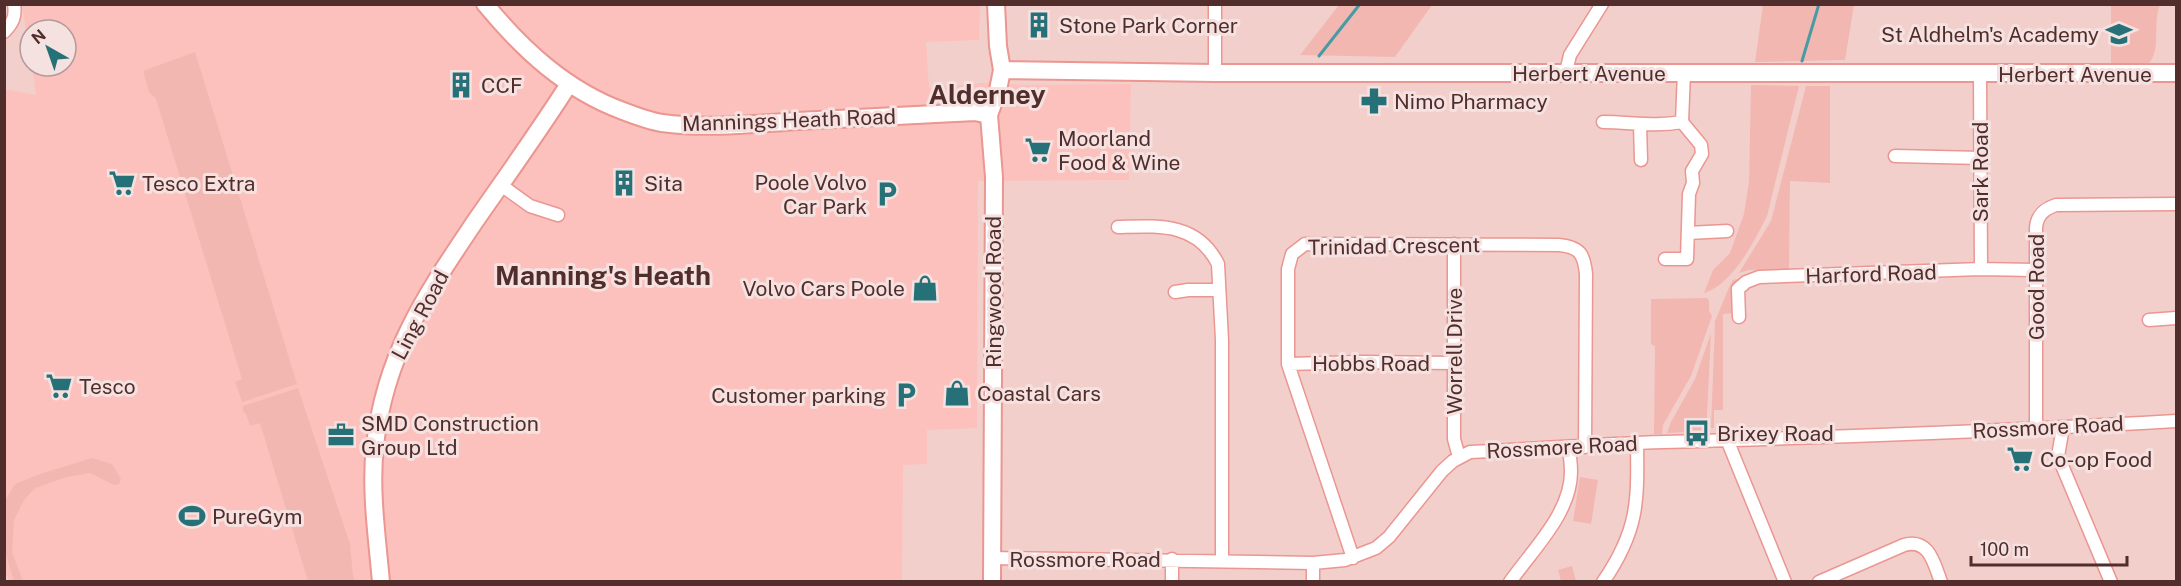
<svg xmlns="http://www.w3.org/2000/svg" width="2181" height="586" font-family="'Public Sans',sans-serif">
  <rect width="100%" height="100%" fill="#f3cfcc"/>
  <path fill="#fcc1bd" d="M22 5H980L979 40 926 42 929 88 980 83 1027 85 1131 84 1129 180 978 181 977 428 927 430V464L903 465 902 581H9L4 569V89L36 95 32 66H66V30H30V56Z"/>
  <path fill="#f3b7b2" d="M1339 5V4L1432 5 1395 57 1300 55Z
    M1763 5H1854L1845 60 1755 62Z
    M2111 5H2160C2152 22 2162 52 2148 64H2111Z
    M195 52 297 384 242 402 235 382 242 379 156 99 149 92 143 71Z
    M1751 85 1799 86 1767 216C1754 242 1732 285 1704 293L1713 270 1730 253 1744 214 1749 182Z
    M1806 86H1830V183L1790 181 1789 269 1749 270 1739 273 1771 221Z
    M1745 277 1736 313 1723 314V410H1714V428H1711L1715 321 1730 285 1733 280Z
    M1707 298 1709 301V311L1712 316 1691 376 1663 425 1662 434H1654L1655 346 1651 344V299Z
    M1711 333 1707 415 1708 431 1667 433 1671 422 1695 379Z
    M298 388 350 544 353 576 355 581H308L260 423 250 426 246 414 243 411V406Z
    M92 458 112 464 121 479 119 484 114 485 90 473 67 477 35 488 24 500 14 520 12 552 23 581H14L5 552 4 502 15 484 40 474Z
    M1580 477 1598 480 1591 524 1573 521Z
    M1572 566 1576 581H1561L1558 570Z"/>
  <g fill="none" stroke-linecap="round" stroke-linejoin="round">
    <path stroke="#489ba4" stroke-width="3" d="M1319 56 1360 4
      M1802 61 1819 4"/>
    <g stroke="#eb9691" stroke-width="15">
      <path id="street" d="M4 32C13 23 16 16 14 4
        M1566 72 1570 55 1602 4
        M1215 73V4
        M1980 75 1981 269
        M1603 122C1631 122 1655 127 1682 122L1684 72
        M1640 125 1641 160
        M1895 156 1981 158
        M501 185 530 206 558 215
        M1118 227C1158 226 1197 222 1218 264L1222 340V561
        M1688 233 1727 231
        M1454 244V439L1459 457
        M1665 259H1687L1689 194 1693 183 1692 171 1702 154 1701 145 1682 122
        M1175 292 1188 290H1219
        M1739 317 1738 289 1746 282 1759 277 1981 269 2036 270
        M2149 320 2176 318
        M1288 364 1361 362 1454 363
        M2063 427 2058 456 2111 582
        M2036 429V228C2037 215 2044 209 2056 205L2176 204
        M1728 442 1785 582
        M992 558 1313 563 1345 560 1376 548 1389 537 1442 471 1453 461 1470 452C1534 449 1599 444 1664 442 1835 437 2006 431 2176 421
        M1353 558 1288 364V269L1292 254 1305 244 1559 245C1580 247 1584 254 1586 274L1585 447
        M1313 563V582
        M1172 582V559
        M1510 582C1533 549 1571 513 1571 472 1571 464 1570 456 1569 448
        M1603 582C1638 531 1638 503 1637 444
        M1819 582 1904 545C1929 538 1934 563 1941 582"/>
    </g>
    <g stroke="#eb9691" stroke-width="20">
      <path id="secondary" d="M485 4C523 50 566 90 623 111 636 116 649 121 662 123 706 129 753 124 798 121 857 118 916 115 975 112L989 115
        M1002 70 1215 73H2176
        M381 582C377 536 370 491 375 445 385 355 425 296 474 223 506 177 539 131 569 84
        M992 582 994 177 989 115 998 90 1002 70 998 46 996 4"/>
    </g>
    <use href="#street" stroke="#fff" stroke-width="12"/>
    <use href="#secondary" stroke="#fff" stroke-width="16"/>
  </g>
  <defs>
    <g id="building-bare" transform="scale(2.07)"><path d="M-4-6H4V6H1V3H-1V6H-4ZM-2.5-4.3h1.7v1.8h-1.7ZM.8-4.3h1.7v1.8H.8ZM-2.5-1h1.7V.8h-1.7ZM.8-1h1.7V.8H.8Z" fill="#267077" stroke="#f4e1e0" stroke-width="2.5" paint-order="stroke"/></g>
    <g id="school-bare" transform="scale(2.07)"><path d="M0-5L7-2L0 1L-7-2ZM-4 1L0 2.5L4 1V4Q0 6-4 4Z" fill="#267077" stroke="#f4e1e0" stroke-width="2.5" paint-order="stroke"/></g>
    <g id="pharmacy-bare" transform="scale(2.07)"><path d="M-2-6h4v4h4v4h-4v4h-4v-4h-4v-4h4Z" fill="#267077" stroke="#f4e1e0" stroke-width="2.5" paint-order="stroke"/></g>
    <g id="supermarket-bare" transform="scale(2.07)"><path d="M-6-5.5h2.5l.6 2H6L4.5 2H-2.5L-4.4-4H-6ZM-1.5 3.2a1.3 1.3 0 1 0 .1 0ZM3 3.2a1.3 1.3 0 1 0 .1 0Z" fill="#267077" stroke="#f4e1e0" stroke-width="2.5" paint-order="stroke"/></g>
    <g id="parking-bare" transform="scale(2.07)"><path d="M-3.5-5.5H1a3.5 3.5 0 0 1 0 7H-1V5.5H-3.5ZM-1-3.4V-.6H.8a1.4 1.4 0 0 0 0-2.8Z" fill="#267077" stroke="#f4e1e0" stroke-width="2.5" paint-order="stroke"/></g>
    <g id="shop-bare" transform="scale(2.07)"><path d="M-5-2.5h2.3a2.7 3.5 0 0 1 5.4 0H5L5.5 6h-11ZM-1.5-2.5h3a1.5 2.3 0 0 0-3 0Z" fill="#267077" stroke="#f4e1e0" stroke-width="2.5" paint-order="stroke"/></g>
    <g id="bus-bare" transform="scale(2.07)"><path d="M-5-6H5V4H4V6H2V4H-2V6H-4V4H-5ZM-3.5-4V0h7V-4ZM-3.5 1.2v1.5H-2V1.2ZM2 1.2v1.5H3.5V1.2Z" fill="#267077" stroke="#f4e1e0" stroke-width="2.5" paint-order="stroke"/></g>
    <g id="office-bare" transform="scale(2.07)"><path d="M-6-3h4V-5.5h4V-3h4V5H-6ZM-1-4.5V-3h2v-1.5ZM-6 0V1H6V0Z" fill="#267077" stroke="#f4e1e0" stroke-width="2.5" paint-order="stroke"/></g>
    <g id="stadium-bare" transform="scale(2.07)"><path d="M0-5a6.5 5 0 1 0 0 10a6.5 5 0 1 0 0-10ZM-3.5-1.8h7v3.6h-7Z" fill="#267077" stroke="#f4e1e0" stroke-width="2.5" paint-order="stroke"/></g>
  </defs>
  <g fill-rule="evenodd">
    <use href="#building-bare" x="1039" y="25"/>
    <use href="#school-bare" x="2119" y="34"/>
    <use href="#building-bare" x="461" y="85"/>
    <use href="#pharmacy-bare" x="1374" y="101"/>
    <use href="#supermarket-bare" x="1038" y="150"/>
    <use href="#supermarket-bare" x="122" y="183"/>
    <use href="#building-bare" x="624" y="183"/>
    <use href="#parking-bare" x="887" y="194"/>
    <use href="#shop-bare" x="925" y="288"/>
    <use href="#supermarket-bare" x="59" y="386"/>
    <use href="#shop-bare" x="957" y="393"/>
    <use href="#parking-bare" x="906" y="395"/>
    <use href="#bus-bare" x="1697" y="433"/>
    <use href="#office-bare" x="341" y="435"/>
    <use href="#supermarket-bare" x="2020" y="459"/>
    <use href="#stadium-bare" x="192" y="516"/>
  </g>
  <g text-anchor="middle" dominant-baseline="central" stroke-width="6" stroke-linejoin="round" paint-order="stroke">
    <g font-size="21" fill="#512e2c" stroke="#f4e1e0" text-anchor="start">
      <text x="1059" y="25">Stone Park Corner</text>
      <text x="2099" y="34" text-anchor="end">St Aldhelm's Academy</text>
      <text x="481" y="85">CCF</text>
      <text x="1394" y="101">Nimo Pharmacy</text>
      <text x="1058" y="138">Moorland<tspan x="1058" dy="24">Food &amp; Wine</tspan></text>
      <text x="867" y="182" text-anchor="end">Poole Volvo<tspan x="867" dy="24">Car Park</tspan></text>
      <text x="142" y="183">Tesco Extra</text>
      <text x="644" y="183">Sita</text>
      <text x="905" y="288" text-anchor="end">Volvo Cars Poole</text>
      <text x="79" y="386">Tesco</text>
      <text x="977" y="393">Coastal Cars</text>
      <text x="886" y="395" text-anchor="end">Customer parking</text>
      <text x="361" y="423">SMD Construction<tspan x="361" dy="24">Group Ltd</tspan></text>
      <text x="1717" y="433">Brixey Road</text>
      <text x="2040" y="459">Co-op Food</text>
      <text x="212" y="516">PureGym</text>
    </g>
    <g font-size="21" fill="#512e2c" stroke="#f4e1e0">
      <text x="1589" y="73">Herbert Avenue</text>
      <text x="2075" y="74">Herbert Avenue</text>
      <text transform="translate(789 120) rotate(-2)">Mannings Heath Road</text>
      <text transform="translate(1980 172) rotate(-90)">Sark Road</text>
      <text transform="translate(1394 246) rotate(-1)">Trinidad Crescent</text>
      <text transform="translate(1871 274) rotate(-2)">Harford Road</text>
      <text transform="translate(2036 287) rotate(-90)">Good Road</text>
      <text transform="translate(993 292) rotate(-90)">Ringwood Road</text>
      <text transform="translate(420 315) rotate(-62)">Ling Road</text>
      <text transform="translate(1454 351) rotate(-90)">Worrell Drive</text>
      <text x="1371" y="363">Hobbs Road</text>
      <text transform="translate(2048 427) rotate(-3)">Rossmore Road</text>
      <text transform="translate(1562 447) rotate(-3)">Rossmore Road</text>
      <text x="1085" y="559">Rossmore Road</text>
    </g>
    <g font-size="27" font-weight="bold" fill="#512e2c" stroke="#f4e1e0">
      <text x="987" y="94">Alderney</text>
      <text x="603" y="275">Manning's Heath</text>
    </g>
  </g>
  <rect width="2181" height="586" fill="none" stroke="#512e2c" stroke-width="12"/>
  <g transform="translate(48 48) rotate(320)"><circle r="28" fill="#f4e1e0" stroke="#b39998" stroke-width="1.5"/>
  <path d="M0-4.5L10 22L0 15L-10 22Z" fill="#267077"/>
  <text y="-9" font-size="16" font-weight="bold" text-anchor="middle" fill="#512e2c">N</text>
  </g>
  <path d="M1971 556v9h156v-9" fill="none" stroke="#512e2c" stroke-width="3"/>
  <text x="1980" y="556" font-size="18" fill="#512e2c" stroke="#f4e1e0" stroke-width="4.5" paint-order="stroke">100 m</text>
</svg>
